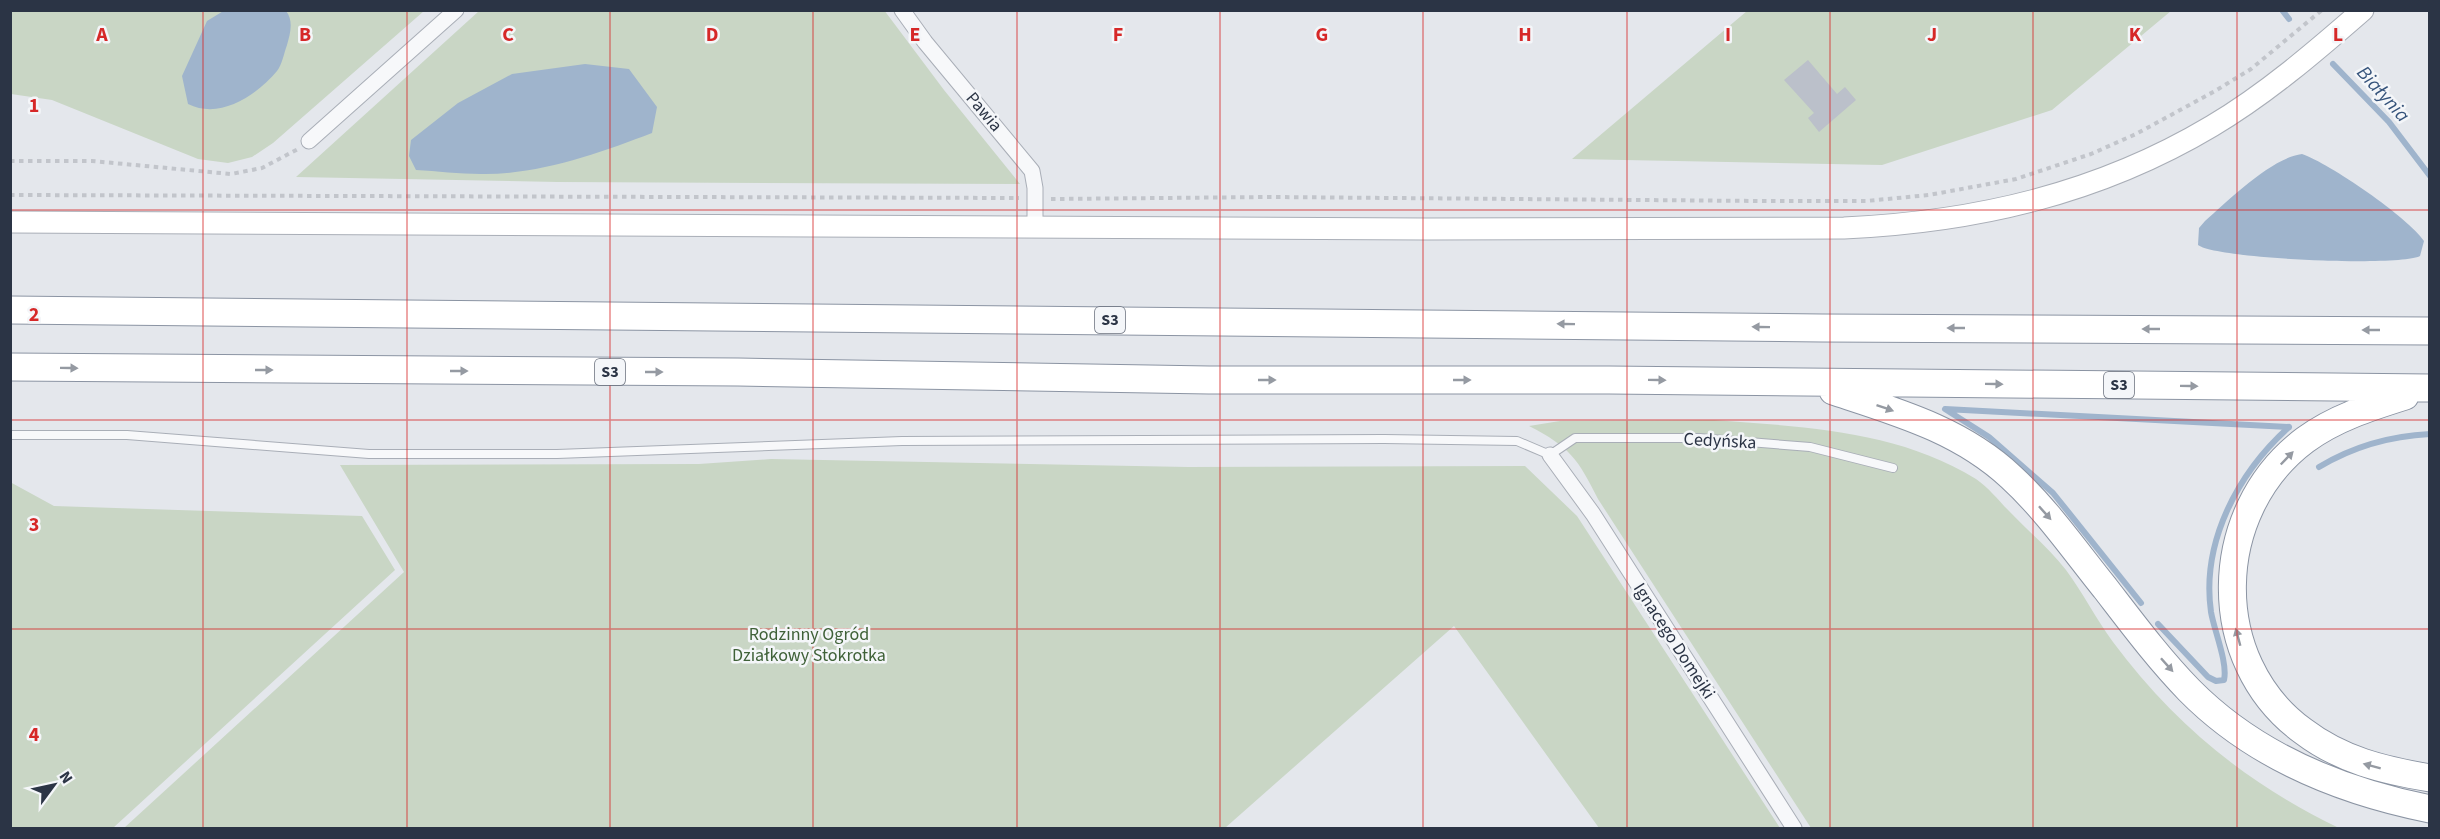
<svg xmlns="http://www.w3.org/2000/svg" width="2440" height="839" font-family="'Source Sans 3',sans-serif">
  <rect width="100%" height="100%" fill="#e4e7ec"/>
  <path fill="#c9d6c5" d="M884 10 944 90 1020 184 558 182 296 177 479 11Z
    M11 11H424L273 143 252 157 228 163 198 159 52 100 11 94Z
    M1747 11H2171L2052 110 1882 165 1572 159Z
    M1714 420C1804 427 1897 430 1976 479 1988 487 1999 501 2009 511 2027 530 2050 549 2066 570 2083 593 2096 619 2113 642 2175 725 2246 783 2339 828H1811L1598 499C1578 459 1570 447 1529 426L1560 421Z
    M771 459 1188 467 1525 466 1577 516 1780 828H1599L1454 626 1225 828H124L404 572 340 465 699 464Z
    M10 482 54 506 362 516 395 570 113 828H11Z"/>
  <path fill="#9fb4cc" d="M225 10 286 11C294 21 290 34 287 45 284 53 282 65 277 71 256 96 220 120 188 104L182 76 207 21Z
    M585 64 629 69 657 107 652 133C600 153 538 175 481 174 459 174 437 171 416 170L409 156 411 140 458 103 512 74Z
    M2302 154C2329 163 2409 218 2424 241L2420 256C2399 267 2216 259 2198 245L2199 228 2205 221C2229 200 2271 158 2302 154Z"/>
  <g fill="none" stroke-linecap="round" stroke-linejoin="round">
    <path stroke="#9fb4cc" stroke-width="6" d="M2282 10 2289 19
      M2333 64 2389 122 2430 176
      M2319 467C2354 446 2389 436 2430 434
      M2141 603 2053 493 1989 437 1945 409 2289 427
      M2158 624 2208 677 2216 681 2224 680C2228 663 2214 630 2211 612 2201 542 2238 473 2289 427"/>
  </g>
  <path fill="#bbc0ca" d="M1808 60 1837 94 1845 87 1856 100 1819 132 1808 118 1814 113 1784 80Z"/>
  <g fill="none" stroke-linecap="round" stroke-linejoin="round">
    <g stroke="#a9aeb7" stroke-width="10">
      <path id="lane" d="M10 435H127L369 454H557L902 441 1384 439 1517 441 1550 455 1575 438H1699L1810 447 1893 468"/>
    </g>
    <g stroke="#a9aeb7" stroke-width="17">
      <path id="street" d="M902 10 925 42 1032 171 1035 188V226
        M309 141 456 10
        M1550 455 1593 514 1794 828"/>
    </g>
    <g stroke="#a9aeb7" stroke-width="23">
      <path id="secondary" d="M10 222 1426 229 1844 228C1975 222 2098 194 2212 126 2266 94 2316 51 2363 10"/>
    </g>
    <g stroke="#8b94a3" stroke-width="29">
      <path id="highway" d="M10 310 1822 328 2430 331
        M10 367 738 372 1209 380H1609L2430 388
        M1833 391C1897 412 1961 430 2011 477 2047 510 2075 551 2105 588 2132 623 2158 658 2189 690 2254 756 2340 791 2430 809
        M2405 396C2370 407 2335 418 2305 440 2210 511 2207 661 2303 731 2341 760 2383 770 2430 778"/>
    </g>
    <path stroke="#c2c5cb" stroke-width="4" stroke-dasharray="4.5 4.5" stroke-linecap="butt" d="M10 161H92L231 174 262 168 298 149
      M10 195 1019 198
      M1051 199 1271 197 1763 201H1866L1929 195 2016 179 2091 154 2136 134 2215 91 2251 69 2322 10"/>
    <use href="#lane" stroke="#f7f8fa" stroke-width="8"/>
    <use href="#street" stroke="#f7f8fa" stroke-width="15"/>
    <use href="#secondary" stroke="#fff" stroke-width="21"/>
    <use href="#highway" stroke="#fff" stroke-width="27"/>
  </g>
  <defs><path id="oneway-solid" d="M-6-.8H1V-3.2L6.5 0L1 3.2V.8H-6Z" transform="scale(1.5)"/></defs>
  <g fill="#959aa2">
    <use href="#oneway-solid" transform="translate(1566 324) rotate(-179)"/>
    <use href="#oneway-solid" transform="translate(1761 327) rotate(-179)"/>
    <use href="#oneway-solid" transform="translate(1956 328) rotate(-180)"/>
    <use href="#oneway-solid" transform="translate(2151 329) rotate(-180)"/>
    <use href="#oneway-solid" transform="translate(2371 330) rotate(-180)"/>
    <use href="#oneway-solid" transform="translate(69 368) rotate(1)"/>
    <use href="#oneway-solid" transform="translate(264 370)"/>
    <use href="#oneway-solid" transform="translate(459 371)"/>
    <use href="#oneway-solid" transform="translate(654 372)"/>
    <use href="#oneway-solid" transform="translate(1267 380)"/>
    <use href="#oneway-solid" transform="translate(1462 380)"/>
    <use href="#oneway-solid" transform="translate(1657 380) rotate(1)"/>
    <use href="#oneway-solid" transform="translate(1994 384) rotate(1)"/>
    <use href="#oneway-solid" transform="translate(2189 386) rotate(1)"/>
    <use href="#oneway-solid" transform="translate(1885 408) rotate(19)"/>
    <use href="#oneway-solid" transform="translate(2287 458) rotate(-46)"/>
    <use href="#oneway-solid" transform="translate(2045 513) rotate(48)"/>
    <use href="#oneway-solid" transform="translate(2238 637) rotate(-105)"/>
    <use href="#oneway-solid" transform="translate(2167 665) rotate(48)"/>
    <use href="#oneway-solid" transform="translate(2372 766) rotate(-165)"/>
  </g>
  <path fill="none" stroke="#d62828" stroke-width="1.5" stroke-opacity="0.55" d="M203 10V828M407 10V828M610 10V828M813 10V828M1017 10V828M1220 10V828M1423 10V828M1627 10V828M1830 10V828M2033 10V828M2237 10V828M10 210H2430M10 420H2430M10 629H2430"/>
  <g text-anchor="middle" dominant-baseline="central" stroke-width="5" stroke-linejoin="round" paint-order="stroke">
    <g fill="#f4f6f9" stroke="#676e7b" stroke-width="1.5">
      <rect x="1095" y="307" width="30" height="26" rx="4.5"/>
      <rect x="595" y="359" width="30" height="26" rx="4.5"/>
      <rect x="2104" y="372" width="30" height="26" rx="4.5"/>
    </g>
    <g font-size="16" font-weight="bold" fill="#2b3445">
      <text x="1110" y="320">S3</text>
      <text x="610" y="372">S3</text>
      <text x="2119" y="385">S3</text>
    </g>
    <g font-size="18" fill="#2b3445" stroke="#f4f6f9">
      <text transform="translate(984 112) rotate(50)">Pawia</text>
      <text transform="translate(1720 441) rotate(3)">Cedyńska</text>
      <text transform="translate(1674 641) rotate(57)">Ignacego Domejki</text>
    </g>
    <g font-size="18" fill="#3f6138" stroke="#f4f6f9">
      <text x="809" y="634">Rodzinny Ogród<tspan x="809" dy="21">Działkowy Stokrotka</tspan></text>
    </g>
    <g font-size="20" font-style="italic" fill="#34527a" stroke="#f4f6f9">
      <text transform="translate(2383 94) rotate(48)">Białynia</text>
    </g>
  </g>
  <g font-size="20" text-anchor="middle" font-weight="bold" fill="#d62828" stroke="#f4f6f9" stroke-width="5" stroke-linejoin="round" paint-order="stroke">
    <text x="102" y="41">A</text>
    <text x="305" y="41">B</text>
    <text x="508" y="41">C</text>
    <text x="712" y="41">D</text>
    <text x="915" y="41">E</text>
    <text x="1118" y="41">F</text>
    <text x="1322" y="41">G</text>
    <text x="1525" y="41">H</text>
    <text x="1728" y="41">I</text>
    <text x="1932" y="41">J</text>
    <text x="2135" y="41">K</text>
    <text x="2338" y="41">L</text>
    <text x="34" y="112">1</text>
    <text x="34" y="321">2</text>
    <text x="34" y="531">3</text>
    <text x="34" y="741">4</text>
  </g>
  <rect width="2440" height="839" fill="none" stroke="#2b3445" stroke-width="24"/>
  <g transform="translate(54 785) rotate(57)" stroke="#f4f6f9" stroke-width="4.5" paint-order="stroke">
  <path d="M0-4.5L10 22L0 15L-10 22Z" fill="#2b3445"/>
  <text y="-9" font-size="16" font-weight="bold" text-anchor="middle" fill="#2b3445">N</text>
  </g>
</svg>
